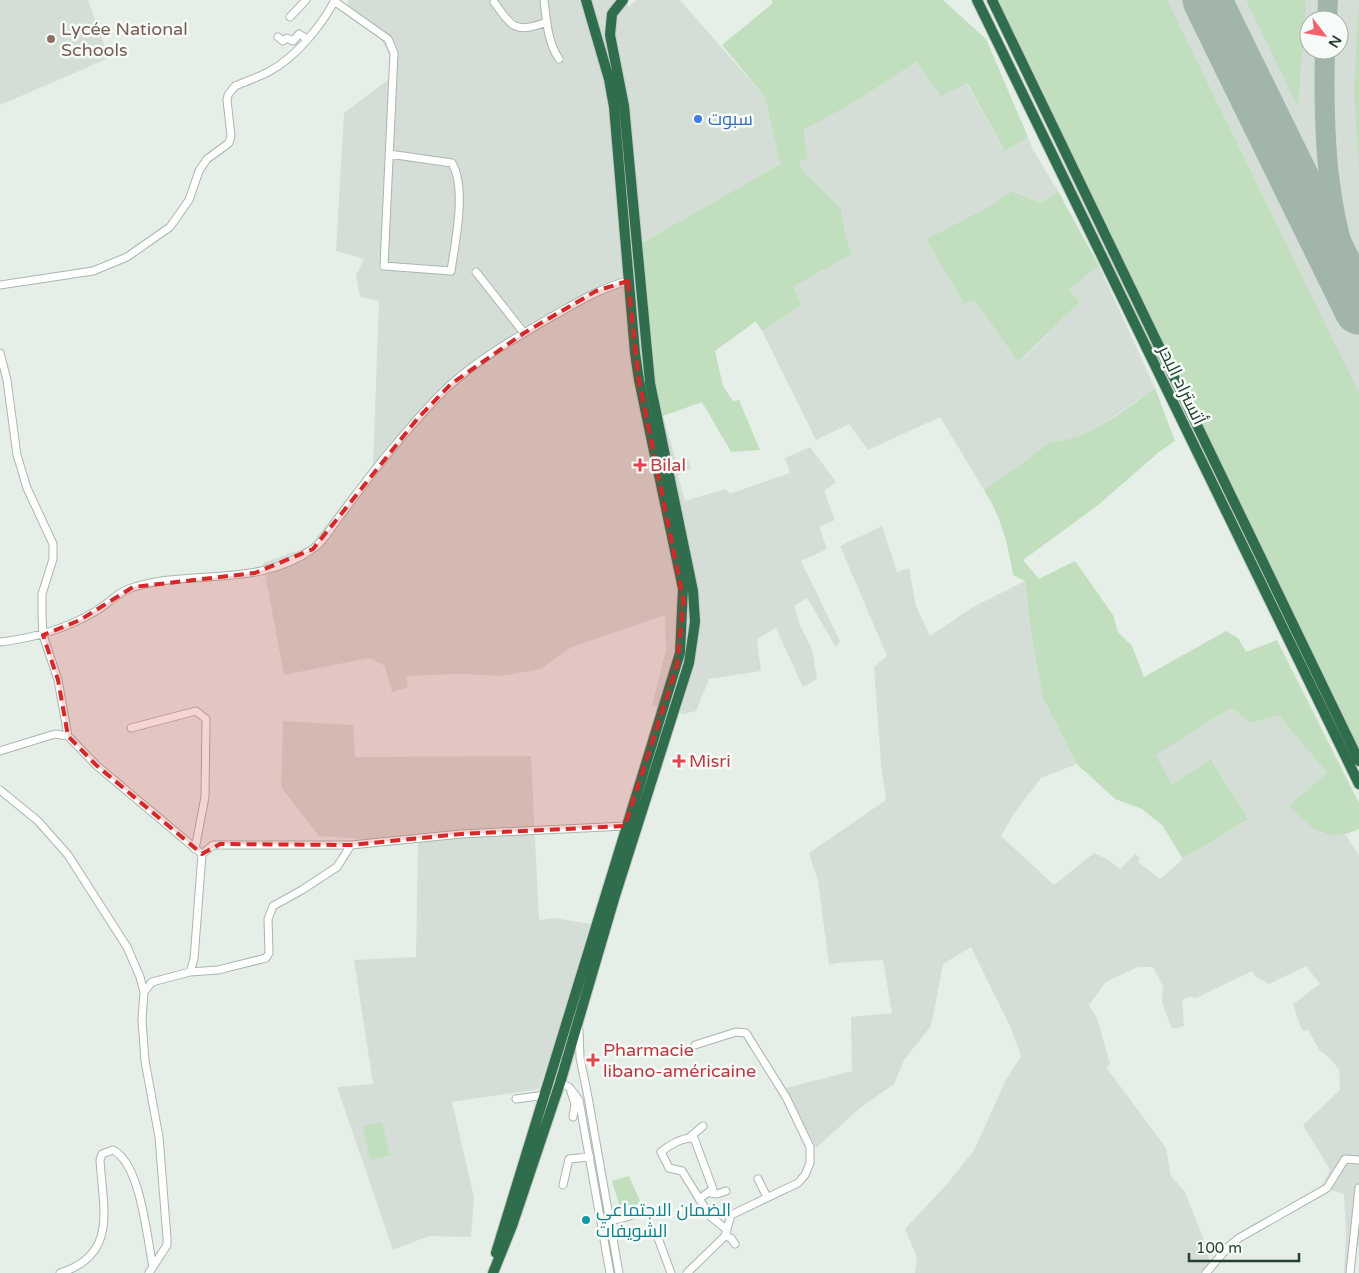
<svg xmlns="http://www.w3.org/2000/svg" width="1359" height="1273" font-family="'Varela Round',Cairo,sans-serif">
  <rect width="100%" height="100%" fill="#e6eee8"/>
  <path fill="#d4ded6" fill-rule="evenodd" d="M0 0H88L109 58 0 105Z
    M348 0H617L629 6 637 0H680L765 97 780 164 634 249 643 420 663 416 676 461 688 460 691 468 678 476 685 501 725 489 730 494 790 473 785 458 810 447 836 482 824 491 835 520 819 527 827 549 801 561 840 641 836 647 807 598 794 606 800 625 812 649 817 679 803 687 776 628 757 639 761 671 709 679 696 711 683 714 652 705 666 650 665 615 572 647 540 669 502 676 461 674 406 676 408 687 392 692 385 666 369 658 284 675 263 563 310 546 373 465 379 301 360 297 356 275 364 259 336 251 344 113 389 79V55L382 40 346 15Z
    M999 0H1359V747ZM1309 20H1339V50H1309Z
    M916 62 966 83 1005 151 1028 137 1033 150 1058 191 1040 203 1012 191 990 206 926 239 964 304 975 300 1019 362 1080 302 1069 289 1099 266 1155 388 1095 430 1063 441 1051 442 984 490 940 417 868 450 849 424 816 440 762 331 802 305 793 287 852 254 846 238 841 209 802 170 799 159 807 160 804 130 855 102Z
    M882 526 897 572 909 568 916 606 930 636 973 607 1025 581 1031 634 1043 698 1077 764 1041 778 1015 812 1001 836 1054 885 1094 853 1109 860 1120 869 1135 854 1140 858 1138 862 1160 879 1183 859 1248 819 1212 760 1172 784 1154 755 1231 708 1251 723 1279 714 1327 773 1319 833 1346 835 1359 856V1246L1357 1247 1354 1273H1344L1346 1233 1344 1194 1330 1190 1323 1184 1330 1170 1303 1125 1340 1090 1339 1070 1330 1058 1320 1051 1308 1030 1302 1031 1293 1004 1320 984 1306 966 1269 984 1256 977 1252 971 1196 998 1189 997 1182 1000 1184 1026 1172 1029 1162 1003 1163 987 1153 967H1138L1106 982 1089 1005 1097 1018 1110 1064 1106 1067 1166 1148 1171 1176 1185 1192 1202 1235 1211 1265 1209 1273H915L917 1257 905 1229 948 1183 974 1150 1006 1080 1021 1056 1011 1028 971 947 943 964 931 1026 904 1060 894 1084 859 1109 816 1148 786 1088 852 1071 851 1017 892 1013 883 960 836 963 829 965 818 881 809 853 886 800 881 764 874 667 887 656 840 546Z
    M283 721 353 725 355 757 531 756 539 920 554 918 590 924 557 1038 539 1089 452 1102 474 1197 471 1237 429 1236 393 1250 337 1087 373 1084 354 960 416 957 418 843 319 836 281 787Z"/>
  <path fill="#c1dfbf" d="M771 0H943L986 39 1028 137 1005 151 967 83 941 96 916 62 855 102 804 130 807 161 799 159 802 170 841 209 846 238 852 254 793 287 802 305 762 331 756 321 715 351 723 386 733 401 739 400 760 450 731 452 702 402 663 416 642 420 625 253 780 164 765 97 722 45 773 3Z
    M989 0H1167L1359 393V760Z
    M1246 0H1306L1298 107Z
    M1359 0V169L1354 89Z
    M1012 191 1040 203 1058 191 1099 266 1069 289 1080 302 1018 362 975 300 964 304 926 239 990 206Z
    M1155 388 1175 441 1159 452 1097 506 1023 560 1039 579 1075 561 1113 615 1118 632 1132 646 1144 677 1226 631 1238 638 1246 652 1277 640 1359 803V829C1324 845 1313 828 1289 806L1327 773 1279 715 1251 723 1231 708 1155 755 1172 784 1211 759 1248 819 1183 859 1163 826 1142 809 1115 799 1077 764 1043 698 1031 634 1025 581 1013 575C1008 544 1001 516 984 490L1051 442C1091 439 1123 411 1155 388Z
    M382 1122 390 1155 370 1160 363 1126Z
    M629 1176 643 1208 622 1214 612 1181Z"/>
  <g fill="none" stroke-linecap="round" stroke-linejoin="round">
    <path stroke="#a2b5aa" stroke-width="20" d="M1327 20 1328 0
      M1325 50C1323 133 1326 217 1359 294"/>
    <path stroke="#a2b5aa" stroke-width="49" d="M1207 0 1359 310"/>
    <g stroke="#a8b7ad" stroke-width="9">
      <path id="minor" d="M544 0C546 19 548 43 559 59
        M334 1 388 39 394 53 384 266 451 271C455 243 467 188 452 163L389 154
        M494 2C513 29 516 33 547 22
        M290 17 306 0
        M278 37 283 41 287 38 293 41 299 34 307 39
        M476 272 524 333
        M0 285 93 271 127 257 170 227 189 200 199 171 207 159 229 143 231 136 227 100 228 95 235 86C247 81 259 77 270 71 296 57 322 25 335 0
        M0 353 7 380 17 455 27 488 53 544V559L42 594V616L43 635 58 680 68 736
        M0 642C35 638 66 629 96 611 109 603 119 591 134 587 194 569 260 588 314 548 325 540 331 527 340 516 353 498 367 480 381 462 403 436 424 409 449 386 480 358 517 337 553 316 578 302 600 288 628 281
        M131 728 196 711 206 719 205 797 195 849
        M0 751 55 734 68 736 96 765 202 854
        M0 790 38 821 68 855 127 947 140 977 144 992 142 1020 145 1061 159 1137 167 1238V1245L149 1273
        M190 972 194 959 202 854 213 845H351L461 834 625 826
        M144 992 152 982 190 972 218 970 266 958 269 953 268 919 273 906 302 890 337 867 351 845
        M579 1030 580 1058 588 1097 619 1273
        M560 1083 569 1087 579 1100 610 1273
        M571 1092 575 1104 573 1117
        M516 1099 545 1095
        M689 1138 703 1126
        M758 1179 767 1197
        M563 1185 569 1159 590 1157
        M710 1193 717 1194 726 1191
        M699 1199 713 1189 694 1138C683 1137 669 1145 661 1152L669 1168 682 1171 710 1216 727 1230
        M609 1221 630 1216
        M725 1236 731 1238 735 1244
        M658 1238 671 1273
        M60 1273C118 1255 103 1209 100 1160L102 1154 113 1150C141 1164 147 1239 153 1267
        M687 1273 725 1236 731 1215 798 1183 805 1175 810 1163V1147L786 1097 746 1033 736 1032 695 1045
        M1206 1273 1229 1246 1239 1238 1327 1188 1345 1159 1359 1160
        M1350 1273 1359 1188"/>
    </g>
    <g stroke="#c2cac5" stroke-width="12">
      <path id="highway" d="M977 0 1359 784
        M992 0 1359 761
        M496 1253 680 653 683 589 639 380 635 353 614 107 609 79 586 0
        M493 1273 512 1226 560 1083 614 899 689 663 695 622 693 591 650 383 624 106 610 35 612 14 623 0"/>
    </g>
    <use href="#minor" stroke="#fff" stroke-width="7"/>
    <use href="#highway" stroke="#306d4c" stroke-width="10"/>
  </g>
  <path fill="#d62828" fill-opacity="0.2" stroke="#d62828" stroke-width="4" stroke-dasharray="10 6" stroke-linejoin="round" d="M628 281 639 380 684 602 677 666 625 826 461 834 351 845 220 844 202 854 96 765 68 736 58 680 43 635 80 620 133 587 255 573 313 549 418 418 451 384 524 333 596 291Z"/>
  <circle fill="#8d6e63" stroke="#f7fbf7" stroke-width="2" cx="51" cy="39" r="5"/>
  <circle fill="#3f7fe0" stroke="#f7fbf7" stroke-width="2" cx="698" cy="119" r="5"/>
  <g fill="#e0444e" stroke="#f7fbf7" stroke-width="2">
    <path d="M637.5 457.5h5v5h5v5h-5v5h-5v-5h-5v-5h5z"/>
    <path d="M676.5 753.5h5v5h5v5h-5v5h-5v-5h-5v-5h5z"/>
    <path d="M590.5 1052.5h5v5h5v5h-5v5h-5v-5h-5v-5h5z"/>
  </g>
  <circle fill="#0f9aa8" stroke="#f7fbf7" stroke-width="2" cx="586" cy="1220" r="5"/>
  <g text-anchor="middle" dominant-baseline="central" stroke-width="5" stroke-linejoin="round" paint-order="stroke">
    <g font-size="18" fill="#785e54" stroke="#f7fbf7" text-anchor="start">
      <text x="61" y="29">Lycée National<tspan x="61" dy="21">Schools</tspan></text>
    </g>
    <g font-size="18" fill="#366cbe" stroke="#f7fbf7" text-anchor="start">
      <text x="708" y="119">سبوت</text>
    </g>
    <g font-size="18" fill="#244130" stroke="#f7fbf7">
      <text transform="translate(1182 385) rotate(64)">أتستراد البحر</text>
    </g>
    <g font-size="18" fill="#be3a42" stroke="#f7fbf7" text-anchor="start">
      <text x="650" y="465">Bilal</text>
      <text x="689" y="761">Misri</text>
      <text x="603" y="1050">Pharmacie<tspan x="603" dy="21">libano-américaine</tspan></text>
    </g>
    <g font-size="18" fill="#0d838f" stroke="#f7fbf7" text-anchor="start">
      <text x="596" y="1210">الضمان الاجتماعي<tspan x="596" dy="21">الشويفات</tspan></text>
    </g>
  </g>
  <g transform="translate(1324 35) rotate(121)"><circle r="24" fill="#f7fbf7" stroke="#a3b1a7"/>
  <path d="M0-4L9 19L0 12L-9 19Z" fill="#f1616e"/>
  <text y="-8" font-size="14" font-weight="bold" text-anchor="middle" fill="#244130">N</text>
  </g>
  <path d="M1189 1253v8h110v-8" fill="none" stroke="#244130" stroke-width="2.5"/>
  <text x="1196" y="1253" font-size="15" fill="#244130" stroke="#f7fbf7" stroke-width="4" paint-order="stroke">100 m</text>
</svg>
